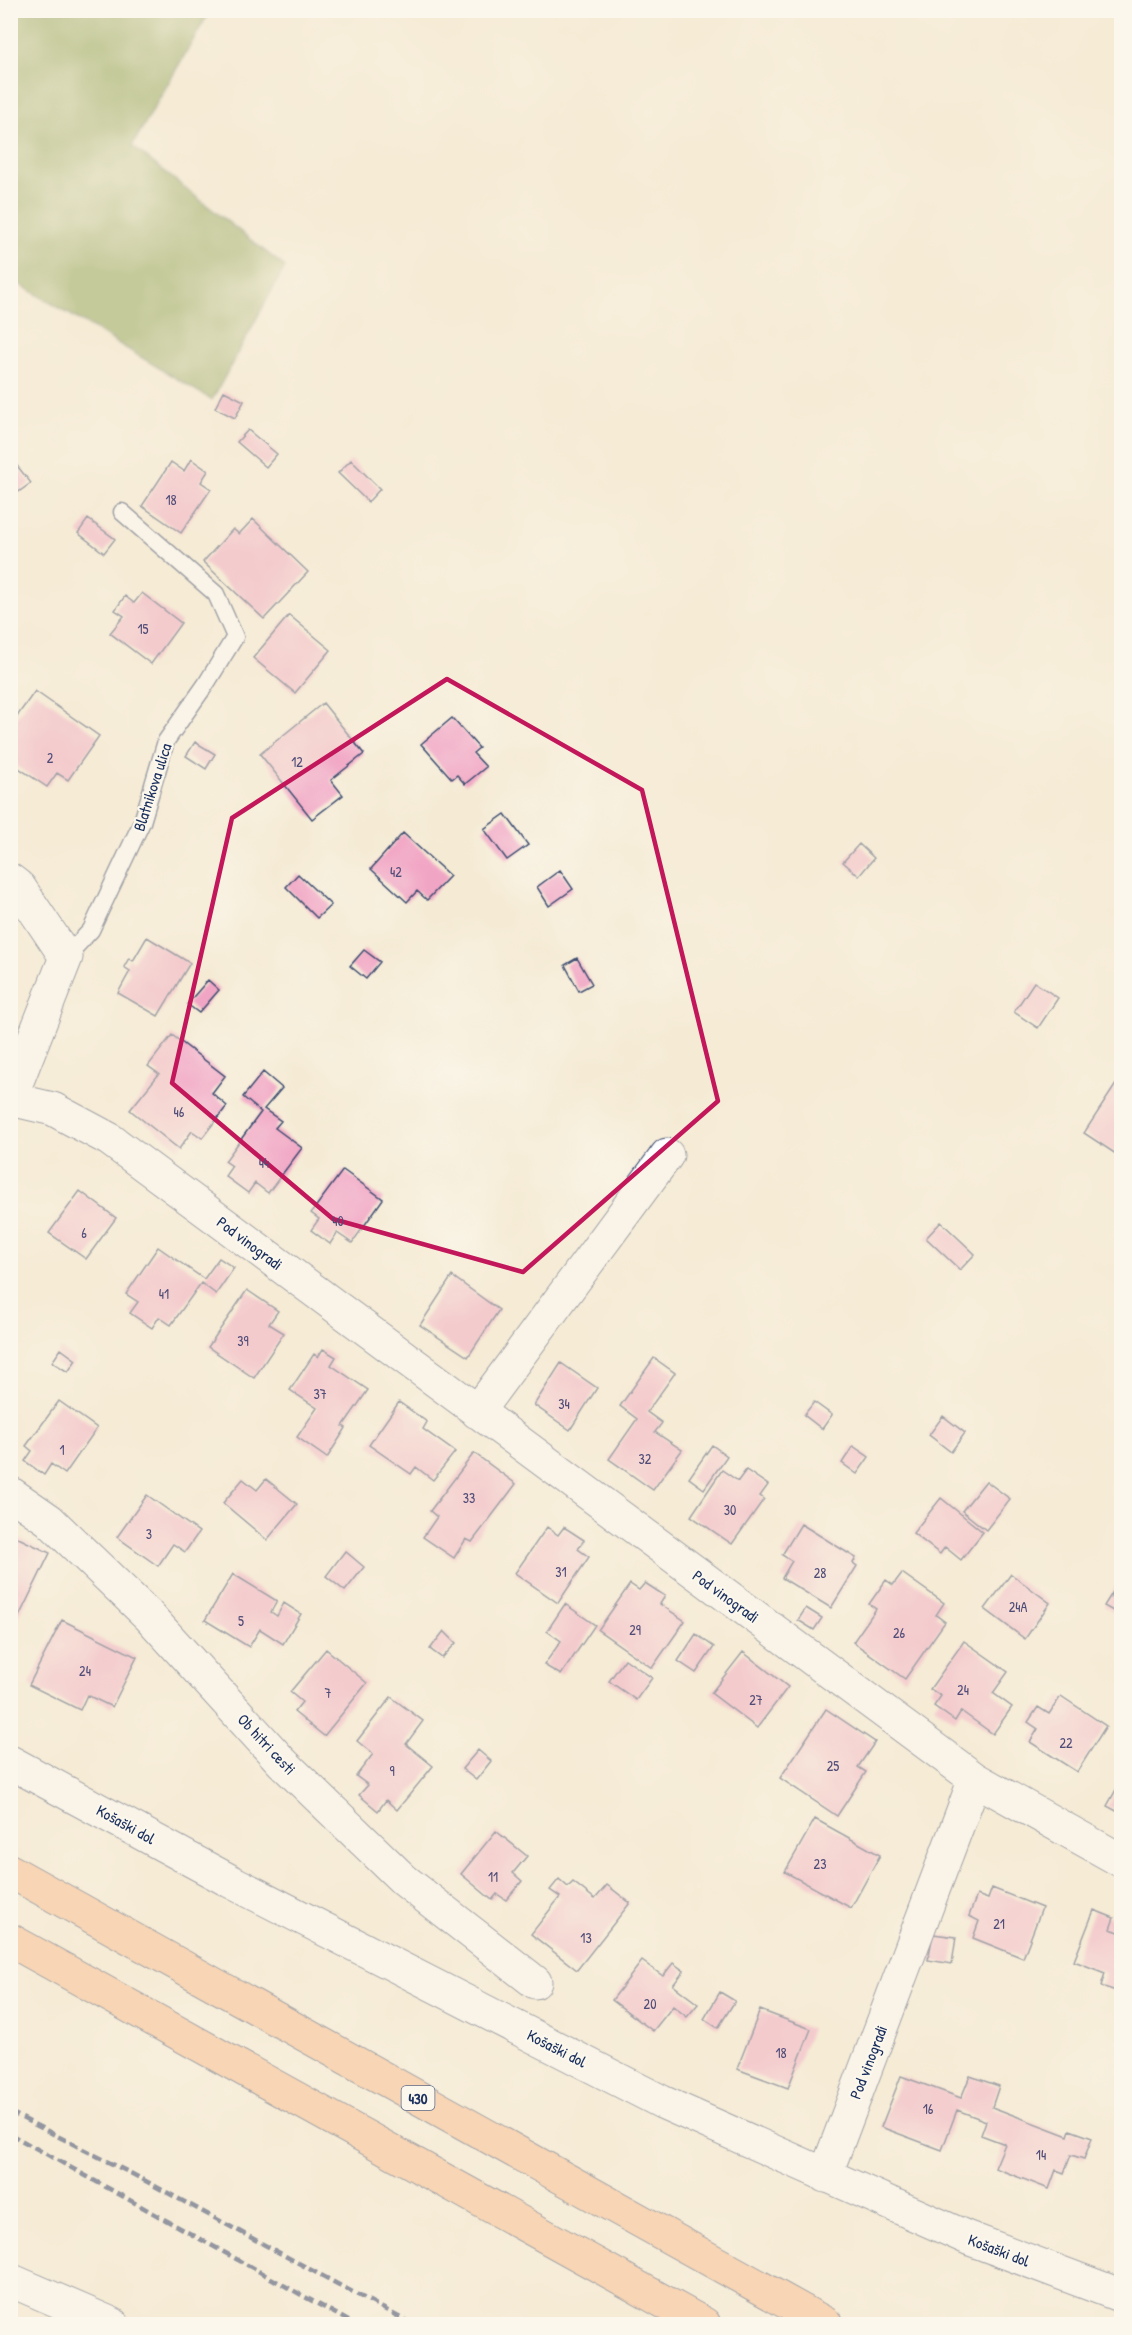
<svg xmlns="http://www.w3.org/2000/svg" width="1132" height="2335" font-family="'Patrick Hand',sans-serif">
  <rect width="100%" height="100%" fill="#fbf7ec"/>
  <filter id="ink" filterUnits="userSpaceOnUse"><feTurbulence type="fractalNoise" baseFrequency=".0167" numOctaves="2"/><feDisplacementMap in="SourceGraphic" scale="12" xChannelSelector="R" yChannelSelector="G"/><feConvolveMatrix kernelMatrix="1 2 1 2 8 2 1 2 1" color-interpolation-filters="sRGB"/></filter>
  <filter id="wash" filterUnits="userSpaceOnUse"><feTurbulence type="fractalNoise" baseFrequency=".008" numOctaves="4" result="noise"/><feDisplacementMap in="SourceGraphic" scale="24" xChannelSelector="R" yChannelSelector="G"/><feGaussianBlur stdDeviation="1.35" result="paint"/><feColorMatrix in="noise" values="0 0 0 0 0 0 0 0 0 0 0 0 0 0 0 0 0 1.4 0 .05"/><feComposite in="paint" operator="in"/></filter>
  <g filter="url(#wash)">
    <rect width="100%" height="100%" fill="#f5ebd5"/>
    <path fill="#8aa355" stroke="#52695a" stroke-width="1.5" d="M10 11H210L132 146 285 267 212 400 11 279Z"/>
    <g id="blocks">
      <path fill="#f1a5c4" d="M224 391 244 401 235 418 215 408Z
        M248 430 277 454 266 467 237 442Z
        M10 457 31 483 10 498Z
        M191 459 208 471 201 482 211 489 181 533 142 506 171 462 184 471Z
        M351 460 380 489 368 502 338 473Z
        M88 519 115 539 104 553 78 533Z
        M253 519 308 572 264 619 203 562 233 529 239 534Z
        M142 593 181 623 151 664 110 633 124 616 115 610 125 596 134 603Z
        M289 615 331 650 295 693 253 658Z
        M35 691 99 736 68 780 57 773 47 787 10 762V726Z
        M323 703 364 754 331 780 343 795 312 819 260 754Z
        M452 718 479 748 473 753 486 767 465 784 457 775 452 779 421 744Z
        M195 742 215 754 206 769 186 756Z
        M505 814 528 845 507 860 484 829Z
        M403 833 450 876 427 900 417 891 407 902 371 869Z
        M859 844 874 858 859 876 843 862Z
        M560 870 573 889 549 906 537 887Z
        M298 874 331 905 317 918 286 887Z
        M147 937 190 963 158 1016 118 993 130 971 124 967 129 958 133 961Z
        M364 950 380 962 366 979 350 966Z
        M577 958 592 984 579 991 565 965Z
        M208 980 219 990 199 1013 187 1004Z
        M1034 982 1058 998 1038 1028 1014 1012Z
        M172 1035 225 1076 212 1093 227 1106 202 1138 192 1131 179 1149 130 1110 159 1074 148 1066Z
        M263 1072 282 1088 264 1109 281 1121 275 1128 302 1148 268 1193 255 1183 248 1193 225 1176 232 1166 225 1161 261 1112 243 1097Z
        M1122 1075V1158L1084 1133Z
        M343 1170 383 1199 352 1243 337 1233 330 1244 311 1230 319 1219 311 1213Z
        M80 1191 116 1218 86 1259 49 1233Z
        M941 1222 975 1254 960 1270 926 1238Z
        M158 1247 204 1279 219 1258 234 1268 216 1294 201 1283 171 1325 159 1317 152 1328 130 1313 138 1302 126 1294Z
        M452 1276 499 1310 468 1357 420 1325Z
        M247 1290 278 1311 269 1324 284 1333 254 1378 208 1347Z
        M61 1349 76 1360 68 1372 52 1362Z
        M323 1349 336 1357 331 1365 368 1390 343 1426 346 1428 327 1458 297 1437 317 1408 290 1390 314 1354 318 1357Z
        M654 1358 675 1373 647 1412 662 1423 655 1432 682 1450 653 1490 609 1459 637 1419 620 1406Z
        M561 1363 597 1388 570 1430 534 1405Z
        M59 1401 97 1428 65 1474 51 1464 44 1475 25 1461 32 1451 26 1446Z
        M399 1402 427 1422 423 1429 455 1452 433 1480 416 1467 411 1474 369 1445Z
        M814 1402 832 1415 822 1429 804 1415Z
        M943 1416 965 1433 951 1452 929 1435Z
        M712 1445 727 1456 704 1489 689 1478Z
        M853 1446 869 1457 857 1474 842 1463Z
        M474 1453 516 1484 472 1542 466 1539 454 1558 423 1537 437 1517 430 1511Z
        M722 1470 738 1481 746 1470 768 1485 760 1496 764 1499 732 1544 691 1516Z
        M243 1479 257 1490 266 1479 297 1504 267 1540 223 1503Z
        M986 1481 1010 1499 986 1530 962 1511Z
        M147 1495 199 1532 185 1552 173 1544 158 1566 117 1537Z
        M941 1498 983 1532 961 1560 945 1547 940 1554 913 1533Z
        M801 1524 856 1558 853 1563 857 1566 831 1608 782 1578 792 1561 782 1555Z
        M547 1527 558 1535 564 1527 584 1540 578 1549 589 1557 558 1603 515 1573Z
        M10 1534 50 1553 10 1635Z
        M345 1551 364 1567 345 1591 326 1576Z
        M902 1573 944 1603 936 1615 945 1622 905 1679 853 1642 876 1609 869 1604 886 1580 893 1585Z
        M233 1574 277 1601 271 1612 277 1616 284 1603 301 1614 283 1644 260 1629 249 1647 205 1620Z
        M1011 1574 1050 1603 1025 1639 985 1609Z
        M1122 1577V1616L1104 1606Z
        M645 1583 665 1596 660 1604 685 1621 652 1668 598 1630 630 1584 639 1590Z
        M565 1604 595 1625 561 1675 544 1665 561 1641 547 1631Z
        M806 1608 822 1618 814 1630 798 1620Z
        M62 1620 137 1657 112 1707 87 1695 80 1710 29 1685Z
        M444 1631 456 1643 442 1658 430 1649Z
        M696 1634 714 1647 696 1673 678 1661Z
        M964 1641 1008 1672 993 1693 1012 1707 993 1734 961 1711 955 1721 934 1706 941 1696 930 1689Z
        M326 1649 367 1683 324 1736 294 1712 302 1702 290 1692Z
        M743 1652 788 1687 757 1728 711 1693Z
        M625 1659 652 1678 636 1700 609 1681Z
        M1061 1696 1106 1726 1077 1772 1030 1742 1038 1729 1028 1722 1038 1707 1049 1714Z
        M391 1697 423 1721 406 1744 433 1766 397 1810 386 1800 378 1811 359 1795 368 1785 356 1776 373 1754 357 1741Z
        M826 1709 875 1742 858 1767 866 1772 837 1816 780 1778Z
        M478 1750 491 1761 476 1780 462 1769Z
        M1122 1779V1814L1107 1806Z
        M815 1819 880 1855 851 1908 785 1872Z
        M496 1831 527 1856 513 1873 522 1881 506 1900 497 1894 492 1900 461 1874Z
        M559 1879 568 1887 573 1882 595 1899 607 1885 630 1903 577 1970 531 1934 560 1897 550 1890Z
        M992 1888 1042 1908 1023 1958 973 1938 979 1921 969 1916 977 1895 988 1899Z
        M1094 1910 1114 1918 1110 1929 1122 1933V1993L1101 1986 1105 1973 1074 1961Z
        M933 1934 956 1937 952 1964 928 1960Z
        M642 1961 663 1976 673 1963 684 1971 673 1985 698 2004 687 2017 673 2006 653 2031 612 2000Z
        M720 1992 735 2001 718 2028 704 2019Z
        M760 2010 811 2029 788 2088 737 2069Z
        M901 2076 961 2098 970 2076 999 2086 992 2107 1068 2136 1070 2130 1092 2138 1084 2159 1071 2155 1064 2173 1056 2170 1049 2189 995 2168 1005 2144 981 2135 986 2121 957 2110 942 2150 881 2127Z"/>
    </g>
  </g>
  <g filter="url(#ink)">
    <use href="#blocks" fill-opacity="0" stroke="#3c4b70" stroke-width="1.5"/>
    <g fill="none" stroke-linecap="round" stroke-linejoin="round">
      <g stroke="#3c4b70" stroke-width="19">
        <path id="service" d="M66 957 91 930 142 822 166 741 206 684 235 637 216 594 122 512"/>
      </g>
      <g stroke="#3c4b70" stroke-width="35">
        <path id="minor" d="M10 880 19 887 66 957 10 1099
          M10 1099 53 1109 109 1139 975 1779 1122 1861
          M477 1412 667 1155
          M10 1493 49 1520 148 1615 282 1762 404 1880 535 1982
          M825 2176 975 1779"/>
      </g>
      <g stroke="#3c4b70" stroke-width="35">
        <path id="tertiary" d="M10 1762 230 1881 662 2102 968 2238 1122 2296
          M10 2280 112 2324"/>
      </g>
      <g stroke="#3c4b70" stroke-width="35">
        <path id="trunk" d="M10 1871 826 2324
          M10 1940 704 2324"/>
      </g>
      <use href="#service" stroke="#fff" stroke-width="16"/>
      <use href="#minor" stroke="#fff" stroke-width="33"/>
      <use href="#tertiary" stroke="#fff" stroke-width="33"/>
      <use href="#trunk" stroke="#fbbb8c" stroke-width="33"/>
      <path stroke="#1b2f5e" stroke-width="4.5" stroke-dasharray="9 4.5" stroke-linecap="butt" d="M10 2112 140 2178 412 2324
        M10 2134 354 2324"/>
    </g>
  </g>
  <path d="M0 0H1132V2335H0ZM447 679 642 790 718 1101 523 1272 333 1219 172 1083 232 818Z" fill="#f5ebd5" fill-opacity=".55" fill-rule="evenodd"/>
  <path fill="none" stroke="#c2185b" stroke-width="4.5" stroke-linejoin="round" d="M447 679 642 790 718 1101 523 1272 333 1219 172 1083 232 818Z"/>
  <g text-anchor="middle" dominant-baseline="central" stroke-width="4.5" stroke-linejoin="round" paint-order="stroke">
    <g font-size="14" fill="#504c78">
      <text x="171" y="499">18</text>
      <text x="143" y="628">15</text>
      <text x="50" y="757">2</text>
      <text x="297" y="761">12</text>
      <text x="396" y="871">42</text>
      <text x="179" y="1111">46</text>
      <text x="264" y="1162">44</text>
      <text x="338" y="1220">40</text>
      <text x="84" y="1232">6</text>
      <text x="164" y="1293">41</text>
      <text x="243" y="1340">39</text>
      <text x="320" y="1393">37</text>
      <text x="564" y="1403">34</text>
      <text x="62" y="1449">1</text>
      <text x="645" y="1458">32</text>
      <text x="469" y="1497">33</text>
      <text x="730" y="1509">30</text>
      <text x="149" y="1533">3</text>
      <text x="561" y="1571">31</text>
      <text x="820" y="1572">28</text>
      <text x="1018" y="1606">24A</text>
      <text x="241" y="1620">5</text>
      <text x="635" y="1629">29</text>
      <text x="899" y="1632">26</text>
      <text x="85" y="1670">24</text>
      <text x="963" y="1689">24</text>
      <text x="328" y="1692">7</text>
      <text x="756" y="1699">27</text>
      <text x="1066" y="1742">22</text>
      <text x="833" y="1765">25</text>
      <text x="392" y="1770">9</text>
      <text x="820" y="1863">23</text>
      <text x="493" y="1876">11</text>
      <text x="999" y="1923">21</text>
      <text x="586" y="1937">13</text>
      <text x="650" y="2003">20</text>
      <text x="781" y="2052">18</text>
      <text x="928" y="2108">16</text>
      <text x="1041" y="2154">14</text>
    </g>
    <rect fill="#fbf7ec" stroke="#5e6b89" stroke-width="1.5" x="401.5" y="2086" width="33" height="24" rx="4.5"/>
    <g font-size="15" font-weight="bold" fill="#1b2f5e">
      <text x="418" y="2098">430</text>
    </g>
    <g font-size="16" fill="#1b2f5e" stroke="#fbf7ec">
      <text transform="translate(152 787) rotate(-72)">Blatnikova ulica</text>
      <text transform="translate(250 1243) rotate(37)">Pod vinogradi</text>
      <text transform="translate(726 1596) rotate(36)">Pod vinogradi</text>
      <text transform="translate(267 1744) rotate(47)">Ob hitri cesti</text>
      <text transform="translate(126 1824) rotate(29)">Košaški dol</text>
      <text transform="translate(557 2048) rotate(27)">Košaški dol</text>
      <text transform="translate(868 2062) rotate(-69)">Pod vinogradi</text>
      <text transform="translate(999 2250) rotate(21)">Košaški dol</text>
    </g>
  </g>
  <rect width="1132" height="2335" fill="none" stroke="#fbf7ec" stroke-width="36"/>
</svg>
